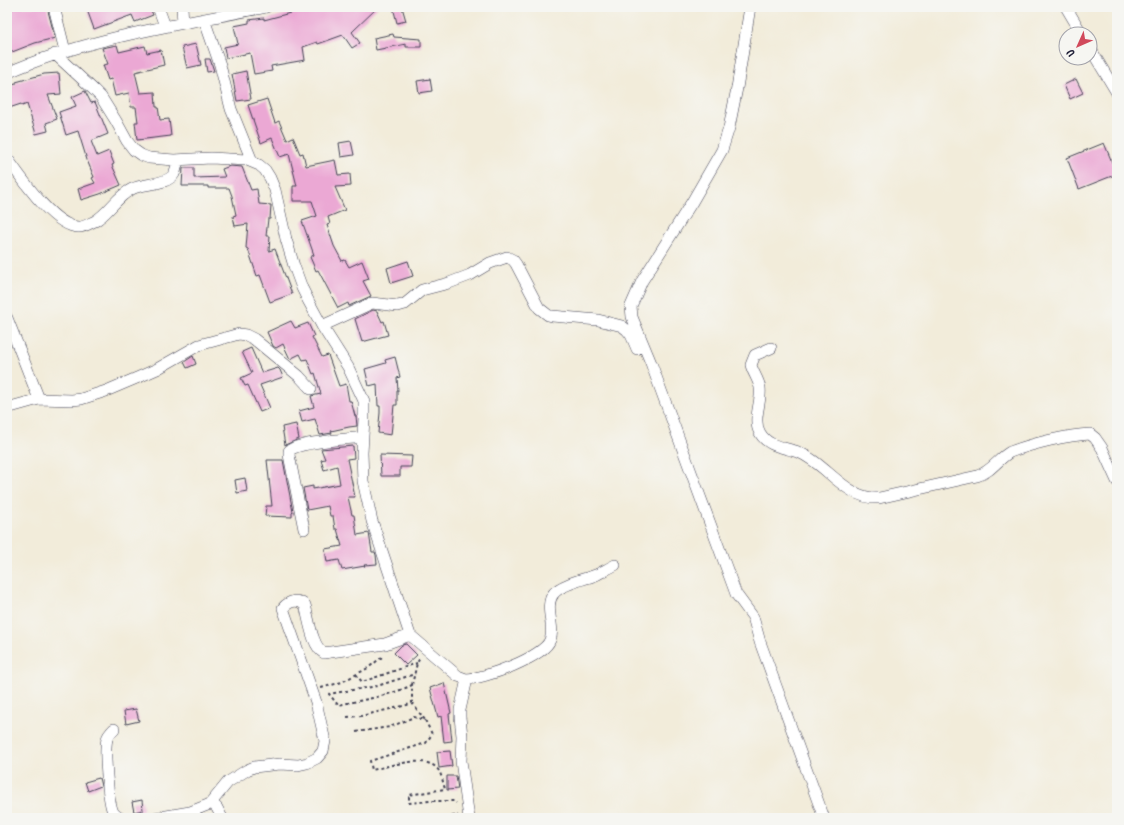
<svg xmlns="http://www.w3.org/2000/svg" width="1124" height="825" font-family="Kalam,sans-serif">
  <rect width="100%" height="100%" fill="#f6f6f2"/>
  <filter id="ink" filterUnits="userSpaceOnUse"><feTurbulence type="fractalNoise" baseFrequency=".025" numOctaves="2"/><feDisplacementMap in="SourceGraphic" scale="8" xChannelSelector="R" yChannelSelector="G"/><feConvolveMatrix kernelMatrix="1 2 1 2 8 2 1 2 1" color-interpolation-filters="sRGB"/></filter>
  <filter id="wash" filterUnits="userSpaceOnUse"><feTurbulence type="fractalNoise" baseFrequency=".012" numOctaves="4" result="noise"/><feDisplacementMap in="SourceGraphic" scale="16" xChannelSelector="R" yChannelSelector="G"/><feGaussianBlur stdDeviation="0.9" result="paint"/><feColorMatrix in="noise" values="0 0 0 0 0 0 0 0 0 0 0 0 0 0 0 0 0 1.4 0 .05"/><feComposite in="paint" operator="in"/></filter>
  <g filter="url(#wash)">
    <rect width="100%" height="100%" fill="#f2ecda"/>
    <g id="blocks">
      <path fill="#eba8d4" d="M17 7H47L55 38 35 43 7 54V11Z
        M86 7H151L150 8 153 15 135 22 132 15 94 29Z
        M304 7H378L352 32 360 43 352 48 343 35 318 44 317 42 303 47 305 60 271 66 272 71 254 74 250 53 226 58 224 47 238 44 234 26 249 23V20L264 18V20L305 9Z
        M393 7H402L406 21 397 23Z
        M393 34 394 37 421 39V47H406V44L376 50 374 38Z
        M196 44 201 65 187 68 182 47Z
        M117 45 119 52 145 46 147 53 161 50 164 65 135 72 140 93 155 92 156 107H158L160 120 169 119 171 136 137 140 135 122H138L136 107H131L129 93 115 96 111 79 108 80 103 65 108 64 102 48Z
        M205 59H210L214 71 207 72Z
        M246 71 251 99 237 101 232 74Z
        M59 73 61 94 48 95 57 119 46 123 48 131 36 134 27 104 22 106 21 104 9 108 7 104V86L16 84V82L44 74Z
        M430 79 432 91 419 93 417 81Z
        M1076 79 1083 93 1070 99 1064 85Z
        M85 91 91 103 95 102 108 134 91 141 97 156 109 151 114 164 112 165 121 185 100 194 81 200 78 189 95 183 92 178 94 177 87 160 78 131 66 135 59 112 76 106 72 97Z
        M267 99 275 123 279 121 287 140 293 137 300 154 303 153 306 166 335 160 338 175 350 174 351 186 335 187 345 210 328 217 330 224 327 225 334 246 342 261 345 260 349 267 362 261 369 279 363 281 371 296 349 306 348 303 338 308 318 270 316 271 310 257 314 255 302 221 317 216 312 201H293V186H297L289 154 280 157 272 138 261 143 248 105Z
        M351 141 354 155 341 157 339 143Z
        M1104 143 1117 174 1079 189 1067 158Z
        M230 166 242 167 251 190 257 189 259 204 271 205 270 219H268L266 236H270L269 251 275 249 292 294 270 302 260 275 257 276 248 249 246 248 248 224 235 226 233 216 236 215 232 196 229 188H208V186H182L183 168H194V178L225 177 222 169Z
        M408 261 413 276 391 283 387 268Z
        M373 310 377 311 382 322 384 321 388 335 362 342 355 319Z
        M291 321 295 328 308 323 314 336 312 337 322 357 328 355 339 386 346 384 349 401H351L355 416H356L357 426 349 427 331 431 332 433 320 435 315 419 302 422 299 411 314 407 311 396 321 394 315 373 313 374 307 359 303 360 300 354 290 359 283 344 276 348 273 346 267 332Z
        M251 348 262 373 278 368 280 370 283 377 260 385 270 408 260 412 248 385 245 386 241 378 252 373 242 352Z
        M193 356 196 364 187 368 184 362Z
        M395 357 400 377 397 378 398 391H397V405H394L391 435 378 433 380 413V406H378L377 384 369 386 365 369 386 363 385 360Z
        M296 424 299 439 285 445 282 427Z
        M353 446 354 458 347 459 355 497H348L352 515H354L357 535 369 533 372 552H375L376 555 377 564 364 565 365 566 342 570 339 560 327 562 325 549 342 546 337 529H335L333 516H330L328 506 307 510 303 488 313 486V489L340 484 337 466 324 470 321 460 325 459 321 449Z
        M380 455 412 456 411 467H400V476H381Z
        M267 460H283L293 512 292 513V517L265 516 266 506H272Z
        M245 478 247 491 237 493 235 480Z
        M406 644 417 655 406 665 394 653 402 645Z
        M444 683 451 713 449 714 452 741 444 742 441 716 438 717 430 688Z
        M136 709 139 721 126 724 124 711Z
        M450 751 452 766 439 768 437 752Z
        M447 776H456L458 789 447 790Z
        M99 778 101 786 88 791 85 782Z
        M142 800 143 810 134 812 132 802Z"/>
    </g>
  </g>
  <g filter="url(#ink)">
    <use href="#blocks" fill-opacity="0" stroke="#414053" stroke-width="1"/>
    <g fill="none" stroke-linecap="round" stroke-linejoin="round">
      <g stroke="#414053" stroke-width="12">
        <path id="minor" d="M54 7 65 51
          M158 7 165 26
          M182 7 183 23
          M750 7 737 88 729 128 722 150 692 202 642 281 631 306 632 317 651 363 736 594 753 617 760 642 824 818
          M1066 7 1082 34
          M204 19 220 65 231 109 252 161
          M1090 48 1117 93
          M55 54 94 90 101 97 116 121 127 141 134 150 141 155 149 158 174 160 211 158 247 160 259 165 265 170 270 178 275 190 286 239 294 266 302 288 309 302 322 326 348 367 364 401V419L362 453 363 481 372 521 410 635 458 676C461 677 463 678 466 679 484 679 544 657 550 640 556 627 543 606 554 593 562 584 585 579 596 575 602 572 609 568 615 565
          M7 73C89 37 178 25 266 7
          M7 158C21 177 53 226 78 227 83 228 90 223 95 221 109 213 117 196 132 189 143 183 168 185 174 174 176 170 177 164 178 160
          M7 318 39 399
          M322 326 372 303 398 306 405 304 422 290 449 283 470 275 490 263 507 257 513 260 516 264 539 308 548 315 552 316 598 320 622 326 627 330 631 335 637 349
          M771 348 755 355 751 365C753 373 759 380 760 388 762 403 752 419 760 433 768 447 784 447 798 452 826 463 846 500 879 498L977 476C991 472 998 459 1010 452 1031 444 1067 435 1090 434L1095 438 1102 448 1117 481
          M7 408 39 399 72 400 81 399 106 391 139 377 157 369 199 345 239 334 246 335 254 339 299 376 311 389
          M304 529 289 455V451C298 442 348 439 363 437
          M467 679 460 710V717L462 736 461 761 469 818
          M114 729C111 732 108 735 107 739 104 751 108 801 113 812 115 815 117 816 120 818
          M210 804 228 782 247 770 254 767 280 764 298 765 307 763 317 758 323 751 325 741 316 702 284 611 283 608C290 600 298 599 305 605 309 619 312 647 324 653L385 644 410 635
          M155 818 190 812 210 804 214 805 217 808 222 818"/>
      </g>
      <path stroke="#414053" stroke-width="2" stroke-dasharray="3 3" stroke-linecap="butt" d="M356 674 362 682 417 663
        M412 685 417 663 420 658
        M321 688 342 682 368 668 382 657 381 655
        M412 703 425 720
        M347 717 361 716 407 705 412 703V685C390 696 362 700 338 705L329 694 377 686 415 674
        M356 732 390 727 414 717 425 720 432 734 426 743 370 761 372 770C389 766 428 753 439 771 442 776 443 783 445 789L409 795V803L430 801H454L456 803
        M446 818 458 815"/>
      <use href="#minor" stroke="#fff" stroke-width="11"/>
    </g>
  </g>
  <rect width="1124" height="825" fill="none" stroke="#f6f6f2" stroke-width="24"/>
  <g transform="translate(1078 46) rotate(225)"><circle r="19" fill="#f6f6f2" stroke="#a1a1a9"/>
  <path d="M0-3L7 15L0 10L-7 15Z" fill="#d1495b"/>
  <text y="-6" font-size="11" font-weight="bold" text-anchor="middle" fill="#22223b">U</text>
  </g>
</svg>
